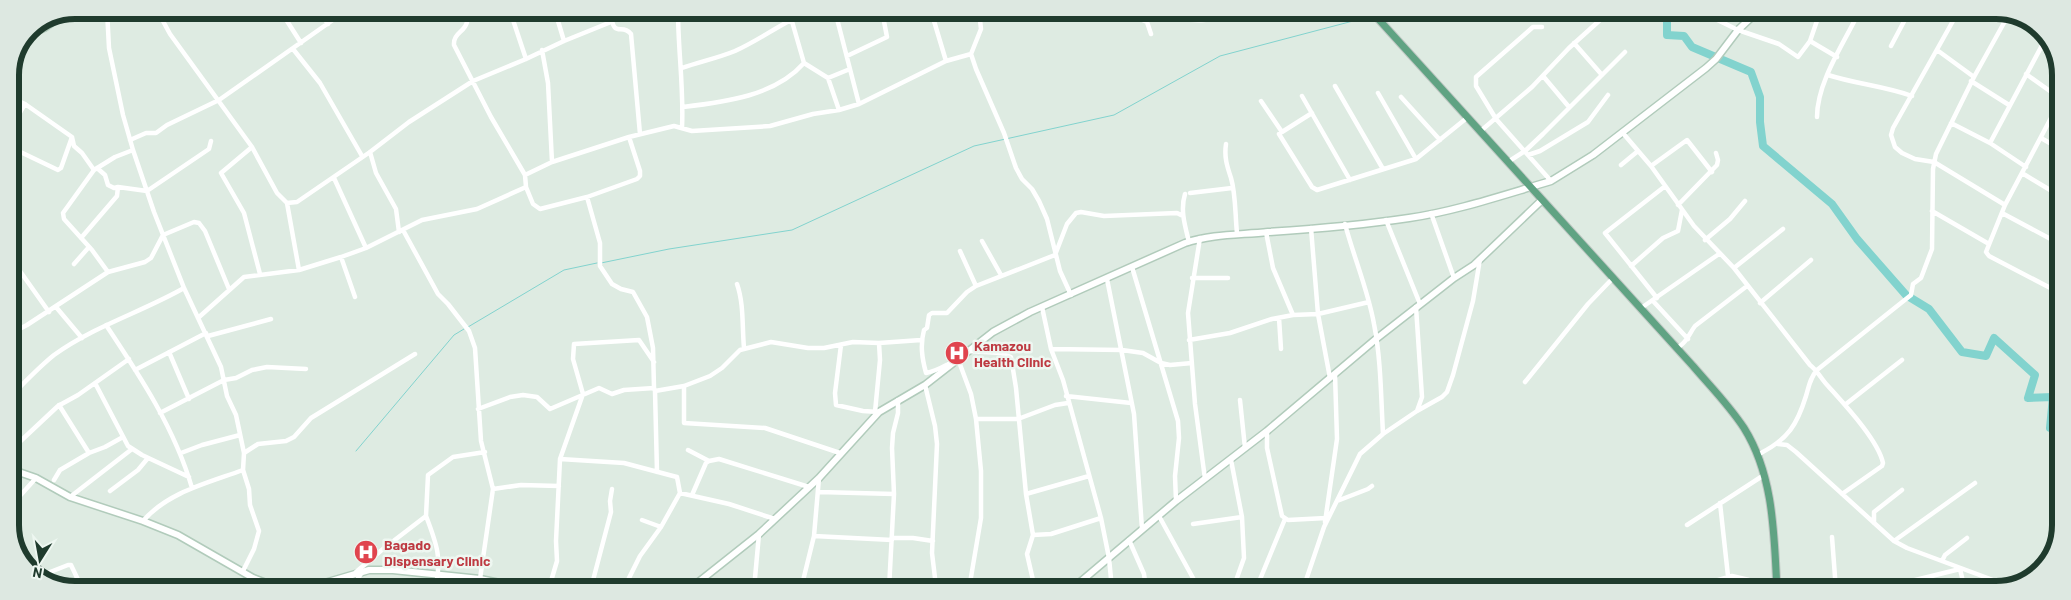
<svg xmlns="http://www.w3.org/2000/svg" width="2071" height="600" font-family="Barlow,sans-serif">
  <rect width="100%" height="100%" fill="#deebe2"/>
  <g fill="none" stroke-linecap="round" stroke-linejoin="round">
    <path stroke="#82d3ce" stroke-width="1" d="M1378 14 1387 12
      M601 263 669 249 792 230 974 146 1114 115 1220 56 1372 16
      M468 327 564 270 597 263
      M356 451 454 335 464 329"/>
    <path stroke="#82d3ce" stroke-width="8" d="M1660 12 1667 16V35L1684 36 1692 47 1751 72 1760 97V122L1763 146 1832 204 1857 239 1906 295 1929 309 1962 352 1986 356 1994 338 2035 375 2028 398 2053 397 2050 428 2059 424"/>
    <g stroke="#b1cbbb" stroke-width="9">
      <path id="secondary" d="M26 36 44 28 61 16
        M1534 186 1551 181 1593 155 1706 68 1716 59 1738 30 1757 12
        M10 469 36 478 70 497 143 521 178 535 253 578 271 585H318L369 570H393L480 579 524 588
        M691 588 759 534 819 478 879 412 925 385 993 332 1030 312 1185 243C1212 234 1239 235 1268 232 1314 229 1362 225 1409 218 1450 212 1491 199 1531 187
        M1072 589 1176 501 1267 431 1376 339 1454 278 1474 265 1542 200"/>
    </g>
    <g stroke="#c0c8c4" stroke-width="9">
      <path id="primary" d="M1372 12 1693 366C1710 386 1729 405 1744 428 1774 476 1774 534 1777 590"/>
    </g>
    <path stroke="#fff" stroke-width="4.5" d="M107 10 109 48 123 115 133 150 154 212 184 288 221 367 227 396 236 415 244 453 243 470 249 489 250 505 259 531 254 549 243 571
      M157 10 170 34 252 147 277 193 287 203 299 270
      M280 10 301 43
      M318 10 328 24
      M510 11 526 59
      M555 11 564 41
      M610 11C614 41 621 22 631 34L640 134
      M678 11C678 50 684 89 682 128
      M789 11 804 63 828 78 850 69
      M835 11 859 104
      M931 11 946 61
      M979 11 981 29 971 54 976 69 1004 133 1016 168 1022 179 1032 189 1039 201 1047 219 1060 271 1071 295
      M1077 11 1078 13
      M1124 11 1128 19H1140L1147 22 1151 34
      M1174 11C1188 27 1220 19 1236 11
      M678 12 692 13 698 11
      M1701 12 1738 30 1779 44 1798 57 1810 41 1820 12
      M1958 12 1893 128 1891 135 1895 147 1902 153 1915 159 1934 162 2005 205
      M2010 12 2048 36
      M980 16 1007 11
      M1542 27H1533L1476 77V86L1496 119 1551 181
      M1810 41 1837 57
      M1574 43 1602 75
      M1891 46 1909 12
      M293 49 320 83 362 156
      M542 50 548 83 552 162
      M1937 50 1974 77
      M847 56 887 37 882 11
      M682 68C699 62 718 58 735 51 755 42 772 30 791 20
      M2026 74 2061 99
      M1828 75C1856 84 1884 86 1912 96
      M1543 76 1569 107
      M828 78 839 110
      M1971 81 2009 105
      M1335 86 1383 169
      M1378 93 1416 159
      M1302 96 1350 180
      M10 97 25 104 72 137 74 146 82 153 94 170
      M1401 97 1440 140
      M1261 101 1282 132 1312 113
      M683 107C725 102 775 96 804 63
      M1817 117C1817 82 1844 43 1859 12
      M1951 123 1990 143 2026 167
      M1483 129 1532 87 1569 48 1609 12
      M10 130 25 104
      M1622 132 1651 166 1694 226 1734 268 1810 365C1818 371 1821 379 1828 386 1844 404 1878 440 1883 463L1882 466 1842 494
      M1279 134 1312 187 1317 190 1416 159 1468 117
      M2041 138 2060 149
      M130 140 146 133H156L167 125 219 100 347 10
      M1990 143 2047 36
      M1226 144C1224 157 1227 166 1231 178 1236 195 1235 215 1237 233
      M10 147 58 170 61 168 72 137
      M252 147 221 173 244 213 260 274
      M370 152 376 173 396 209 399 232
      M1528 155 1540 151 1588 122 1608 95
      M1511 160 1525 151 1543 134 1625 52
      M1621 165 1638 151
      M1651 166 1687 140 1712 172
      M2022 173 2060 196
      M525 175 552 162 629 137 674 126 692 131 770 126 813 114 839 110 859 104 946 61 971 54
      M334 178 366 248
      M118 187 147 191 209 149 211 141
      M526 187 533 204 540 209 587 197 637 179 640 176V171L629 137
      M1190 193 1232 188
      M1185 194C1180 210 1185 226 1189 242
      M587 197 600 243V266L612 284 621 289 633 292 647 317 653 348 654 388
      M287 203 297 202 370 152 409 122 473 81 526 59 564 41 611 22
      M1678 205 1717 165 1718 160 1716 153
      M1932 211 1989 244
      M1431 213 1454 278
      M2002 213 2060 244
      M1386 220 1420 304
      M1345 224C1354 258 1368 290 1374 324 1381 359 1381 398 1383 434
      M1311 228 1318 314 1330 378
      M403 230 438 294 448 304 469 331 475 348 481 441 493 489 480 579
      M1266 232 1273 268 1293 315
      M81 238 117 196 118 187 114 188 108 185 105 175 97 168
      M1200 238 1188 313 1195 404 1205 479
      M1705 240 1730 219 1745 201
      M982 241 1001 275
      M960 251 976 286
      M10 257 49 312
      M341 257 355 297
      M74 264 89 247
      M1631 266 1663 238 1678 231 1682 210
      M1132 267 1178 421 1179 438 1175 476 1176 501
      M1734 268 1783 229
      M108 272 92 250 64 219 63 213 94 170 115 157 133 150
      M1192 278H1228
      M1107 279 1134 414 1142 529
      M737 284C744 304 742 326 744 348
      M2060 293 1989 256 1986 252 2005 205 2061 99
      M1657 298 1605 233 1664 187
      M1653 301 1688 339
      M1760 303 1811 260
      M1644 306 1719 254
      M56 307 82 338
      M1042 307 1051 349 1063 380 1101 518 1109 558 1112 589
      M198 318 244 277 299 270 341 257 366 248 422 220 477 209 526 187 525 175 491 117 454 45C453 33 465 32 467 22L461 10
      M1279 318 1281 349
      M106 325C140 376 175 429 192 488
      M10 334 27 325 108 272 145 262 151 258 163 235 194 222 199 223 205 231 229 289
      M208 336 271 319
      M1189 340 1230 333 1272 319 1293 315 1318 314 1369 302
      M841 345 835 393 836 405 863 411 879 412
      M1680 346C1688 340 1689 334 1695 326L1747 286
      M1051 349 1122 350 1143 353 1161 363 1170 365 1192 363
      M968 351 1001 353 1011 357 1016 388 1026 494 1033 535 1027 554 1035 589
      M169 352 189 399
      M135 370 206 333
      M1525 382 1588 304 1613 278
      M95 383 128 446 142 455 189 477
      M925 385 935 426 937 444 932 553 935 578V589
      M684 386V423L765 428 840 453
      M655 391 657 472
      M12 395C25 382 39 367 54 355 94 326 142 312 184 288
      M1066 396 1131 403
      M1240 400 1245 448
      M1846 404 1902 360
      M59 405 89 453
      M478 409 510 397 523 395 537 397 550 409 599 388 612 394 624 390 654 388 655 391 684 386 710 376 722 368 740 350 771 342 808 348H824L853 342 879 343 921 340
      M1417 411 1442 397 1447 392 1453 375 1473 301 1480 259
      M875 412 880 360 879 343
      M160 413 224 380 236 378 252 370 267 367 306 369
      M976 419H1018L1055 405 1068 403
      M1267 431V448L1282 516 1288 520 1326 518
      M1778 444 1787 445 1796 452 1894 541 1907 548 2009 586
      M688 450 709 461 719 459 809 487
      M10 451 58 406 78 395 129 359
      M181 453 202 445 240 435
      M244 453 258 444 286 441 294 437 311 418 415 354
      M1761 453C1788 439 1797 425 1806 396 1809 386 1810 378 1817 370L1911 295 1913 284 1921 278 1932 249 1933 169 1936 154 1974 77 2010 12
      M560 459 624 463 673 476 677 477 680 493
      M1231 460 1242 517 1244 558 1233 589
      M54 480 60 470 89 453 105 447 123 437
      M493 489 521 485 559 486
      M110 491 138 470 148 458
      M819 492 894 494
      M1026 494 1089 476
      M692 495 706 463 709 461
      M70 497 132 449
      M1337 501 1368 489 1372 486
      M1720 503 1728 576
      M10 507 36 478
      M426 516C436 542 443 560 435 588
      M1159 516 1199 589
      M642 520 661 527
      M143 521C168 492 208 483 243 470
      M1325 522 1337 439 1335 374
      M1874 523V512L1902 490
      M1193 524 1242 517
      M1687 525 1764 475
      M1033 535 1051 534 1101 518
      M814 536 892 540
      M1832 537 1836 590
      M892 538H913L933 541
      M1129 540 1144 574 1146 589
      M1894 541 1975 483
      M1942 561 1945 555 1967 538
      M356 572 383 549 426 516 428 475 453 457 485 452
      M40 576 68 565H71L81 586 91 588
      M255 580 262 588
      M1779 581 1887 587 1960 569 1965 590
      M222 588 257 582
      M352 588 362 572
      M549 588 557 561 556 541 560 459 583 394 573 359 574 344 639 340 654 362
      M591 588 611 512 610 501 612 489
      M624 588 640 556 661 527 680 493 729 504 775 519
      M754 589 759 534
      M801 589 814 536 819 478
      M889 589 894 494 892 448 893 433 898 413V400
      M969 589 981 518V471L976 419 971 394 958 359C947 364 938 371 926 373 922 358 920 345 924 330L927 328 929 315 932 313H947L967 292 976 286 1055 255 1067 224 1076 213 1081 212 1104 216 1177 213 1183 216
      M1256 589 1285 519
      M1303 589 1324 527 1360 454 1383 434 1417 411 1422 397 1416 307
      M1645 590 1649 584 1655 583 1682 585 1715 581 1732 576 1749 580 1776 581"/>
    <use href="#secondary" stroke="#fff" stroke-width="6"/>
    <use href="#primary" stroke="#60a383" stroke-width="7"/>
  </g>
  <defs>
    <g id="hospital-disc" transform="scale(1.25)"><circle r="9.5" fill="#e0444e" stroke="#eef7f1"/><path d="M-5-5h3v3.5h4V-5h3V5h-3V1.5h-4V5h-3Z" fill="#fff"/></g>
  </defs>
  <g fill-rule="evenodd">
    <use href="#hospital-disc" x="957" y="353"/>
    <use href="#hospital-disc" x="366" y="552"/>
  </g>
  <g text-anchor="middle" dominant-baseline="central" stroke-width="5" stroke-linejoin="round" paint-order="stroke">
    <g font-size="14" font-weight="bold" fill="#be3a42" stroke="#eef7f1" text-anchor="start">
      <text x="974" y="345">Kamazou<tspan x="974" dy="16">Health Clinic</tspan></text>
      <text x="384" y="544">Bagado<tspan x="384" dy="16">Dispensary Clinic</tspan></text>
    </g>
  </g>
  <path d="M0 0H2071V600H0ZM75 19H1996A56 56 0 0 1 2052 75V525A56 56 0 0 1 1996 581H75A56 56 0 0 1 19 525V75A56 56 0 0 1 75 19Z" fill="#dde8e1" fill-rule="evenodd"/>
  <path fill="none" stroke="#1f3b2d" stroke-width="6" d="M75 19H1996A56 56 0 0 1 2052 75V525A56 56 0 0 1 1996 581H75A56 56 0 0 1 19 525V75A56 56 0 0 1 75 19Z"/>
  <g transform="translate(40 560) rotate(191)" stroke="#eef7f1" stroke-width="4" paint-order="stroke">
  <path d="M0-4L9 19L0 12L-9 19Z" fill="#1f3b2d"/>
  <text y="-8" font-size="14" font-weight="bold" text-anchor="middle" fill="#1f3b2d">N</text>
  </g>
</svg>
